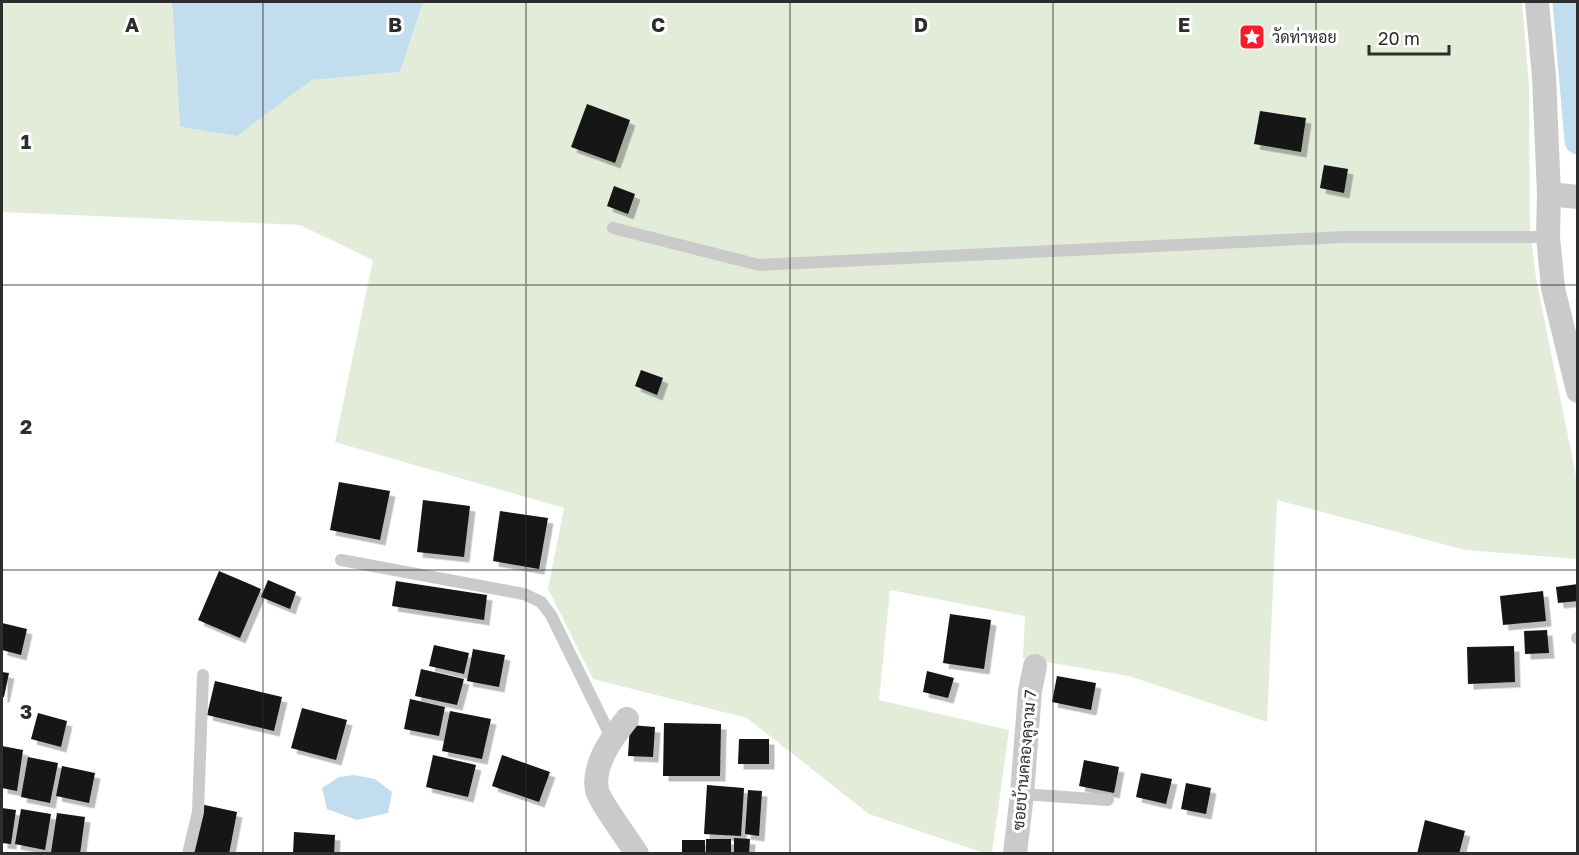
<svg xmlns="http://www.w3.org/2000/svg" width="1579" height="855" font-family="'Golos Text',Sarabun,sans-serif">
  <defs>
    <filter id="shadow"><feDropShadow dx="5.5" dy="5.5" stdDeviation="0" flood-color="#0004"/></filter>
  </defs>
  <rect width="100%" height="100%" fill="#fff"/>
  <path fill="#e3ecd8" d="M2 2H172L180 127 236 136 312 80 400 72 423 2H1522L1529 84 1530 231 1536 278 1577 481V559L1465 550 1277 500 1267 722 1129 676 1023 658 1025 616 890 590 879 700 1009 730 992 853H984L869 814 747 718 593 679 548 589 564 508 335 442 373 260 300 225 2 212Z"/>
  <path fill="#c2ddee" d="M172 2H423L400 72 312 80 237 136 180 127Z
    M354 775 375 779 392 792 388 813 357 820 327 809 322 788 339 777Z"/>
  <g fill="none" stroke-linecap="round" stroke-linejoin="round">
    <path stroke="#c2ddee" stroke-width="27" d="M1566 2 1578 141"/>
  </g>
  <path fill="#141414" filter="url(#shadow)" d="M587 104 630 120 615 163 571 147Z
    M1260 111 1306 118 1301 152 1254 144Z
    M1324 165 1348 169 1344 193 1320 188Z
    M614 186 635 194 628 214 607 206Z
    M641 370 663 378 657 395 635 386Z
    M339 482 390 491 380 540 330 530Z
    M423 500 470 506 464 557 417 552Z
    M500 511 548 518 539 569 493 561Z
    M219 571 261 589 240 638 198 620Z
    M268 580 296 592 290 609 261 597Z
    M396 581 487 595 484 620 392 606Z
    M1578 584V601L1558 603 1556 587Z
    M1543 591 1546 621 1503 625 1500 596Z
    M950 614 991 620 984 669 943 663Z
    M2 623 27 629 21 655 2 650Z
    M1547 630 1549 653 1525 654 1524 631Z
    M434 645 469 653 464 674 429 666Z
    M1514 646 1515 682 1468 684 1467 647Z
    M473 649 505 655 499 687 467 681Z
    M421 669 464 679 457 705 415 696Z
    M927 671 954 678 948 698 923 692Z
    M2 672 9 673 4 697H2Z
    M1057 676 1096 683 1091 710 1052 702Z
    M215 681 282 697 274 731 207 715Z
    M410 699 445 707 439 736 404 729Z
    M302 708 347 720 336 760 291 748Z
    M450 711 491 719 482 759 442 751Z
    M38 713 67 721 61 747 31 739Z
    M664 723 721 724 720 776H663Z
    M630 725 655 727 653 757 628 756Z
    M739 739H769V764H738Z
    M2 746 23 750 17 791 2 788Z
    M433 755 476 765 468 797 426 787Z
    M502 755 550 772 539 802 492 786Z
    M28 757 58 763 50 803 21 797Z
    M1084 760 1119 767 1114 793 1079 786Z
    M62 766 95 773 89 803 56 796Z
    M1141 773 1172 779 1166 804 1136 797Z
    M1186 783 1211 788 1206 814 1181 809Z
    M707 785 744 788 741 836 704 834Z
    M748 790 762 791 759 836 745 834Z
    M200 804 237 812 229 854H192Z
    M2 808 16 810 11 844 2 843Z
    M21 809 51 814 45 850 15 844Z
    M57 813 85 817 80 854 51 852Z
    M1425 820 1465 831 1459 854H1417Z
    M294 832 335 835 334 854H293Z
    M734 838 750 839 749 854H734Z
    M706 839H731V854H706Z
    M682 840H705V854H682Z"/>
  <g fill="none" stroke-linecap="round" stroke-linejoin="round">
    <path stroke="#cacaca" stroke-width="12" d="M613 228 759 265 1345 237H1548
      M341 560 524 594 541 602 551 615 612 739
      M1577 638H1578
      M1022 794 1108 800
      M188 854 198 812 203 675"/>
    <path stroke="#cacaca" stroke-width="24" d="M1537 2 1544 77 1549 194 1548 237 1553 288 1578 391
      M1549 194 1578 197
      M627 719C612 738 592 765 597 790 599 801 630 842 637 854
      M1015 854 1022 794 1030 691 1035 666"/>
  </g>
  <path fill="none" stroke="#2d2d2d" stroke-width="1.5" stroke-opacity="0.55" d="M263 2V854M526 2V854M790 2V854M1053 2V854M1316 2V854M2 285H1578M2 570H1578"/>
  <defs>
    <g id="sight-square" transform="scale(1.35)"><rect x="-9" y="-9" width="18" height="18" rx="4" fill="#f61c2d" stroke="#fff"/><path d="M0-6L1.8-2.2L6-1.7L2.9 1.2L3.7 5.4L0 3.3L-3.7 5.4L-2.9 1.2L-6-1.7L-1.8-2.2Z" fill="#fff"/></g>
  </defs>
  <g fill-rule="evenodd">
    <use href="#sight-square" x="1252" y="37"/>
  </g>
  <g text-anchor="middle" dominant-baseline="central" stroke-width="6" stroke-linejoin="round" paint-order="stroke">
    <g font-size="16" fill="#2d2d2d" stroke="#fff" text-anchor="start">
      <text x="1272" y="37">วัดท่าหอย</text>
    </g>
    <g font-size="16" fill="#2d2d2d" stroke="#fff">
      <text transform="translate(1024 760) rotate(-85)">ซอยบ้านคลองคูจาม 7</text>
    </g>
  </g>
  <g font-size="20" text-anchor="middle" font-weight="bold" fill="#2d2d2d" stroke="#fff" stroke-width="6" stroke-linejoin="round" paint-order="stroke">
    <text x="132" y="32">A</text>
    <text x="395" y="32">B</text>
    <text x="658" y="32">C</text>
    <text x="921" y="32">D</text>
    <text x="1184" y="32">E</text>
    <text x="26" y="149">1</text>
    <text x="26" y="434">2</text>
    <text x="26" y="719">3</text>
  </g>
  <rect width="1579" height="855" fill="none" stroke="#2d2d2d" stroke-width="6"/>
  <path d="M1369 45v9h80v-9" fill="none" stroke="#2d2d2d" stroke-width="3"/>
  <text x="1378" y="45" font-size="18" fill="#2d2d2d" stroke="#ffffff" stroke-width="4.5" paint-order="stroke">20 m</text>
</svg>
